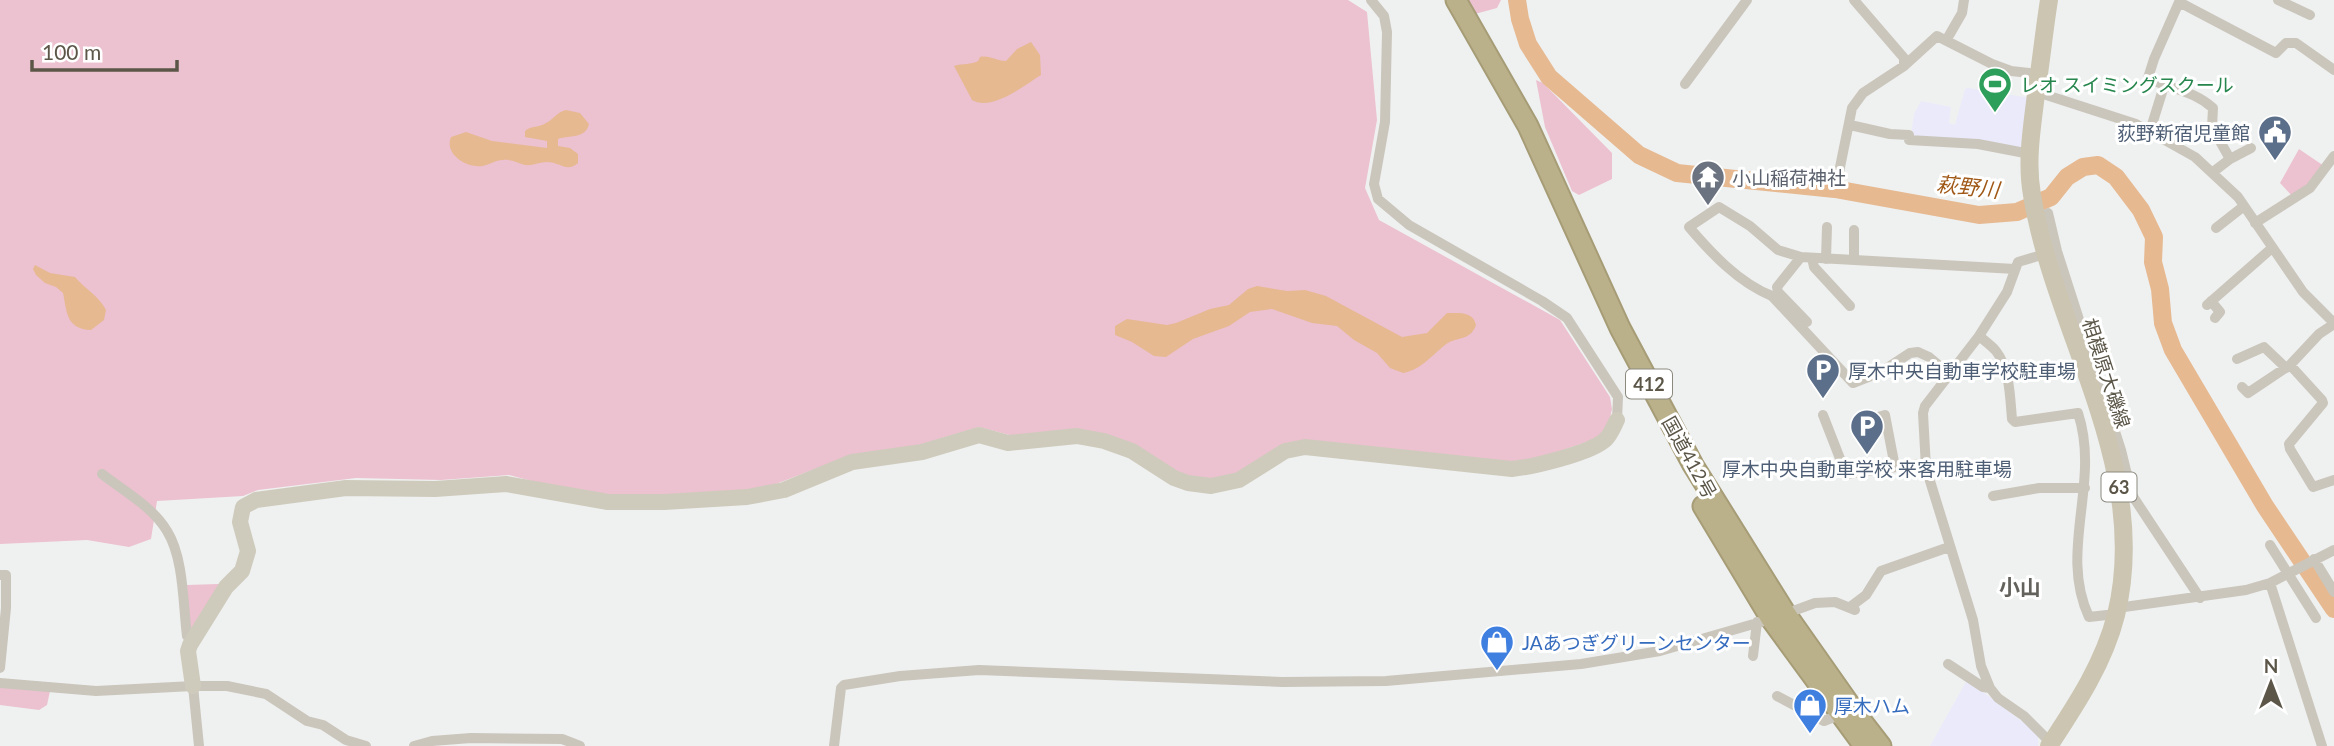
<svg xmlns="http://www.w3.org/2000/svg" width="2334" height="746" font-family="Lato,'Noto Sans JP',sans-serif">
  <rect width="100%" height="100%" fill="#eff1f1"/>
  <path fill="#eaeafb" d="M1968 88 2030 98 2023 148 1911 136 1914 114 1921 101 1951 107 1949 123 1955 125 1965 89Z
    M1967 680 2032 729 2038 735V746H1930Z"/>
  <path fill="#ecc1d0" d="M0 0H1348L1367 12 1377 120 1365 188 1379 220 1560 320 1610 397 1612 409 1610 418 1605 430 1595 439 1537 459 1501 462 1307 440 1243 471 1215 479 1185 476 1147 452 1017 437 979 427 912 447 838 460 763 489 622 497 566 490 509 475 441 480 356 478 258 490 243 496 157 501 151 539 129 547 87 540 0 544Z
    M1466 0H1501L1497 8 1475 14Z
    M1536 80 1543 83 1612 153V179L1579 195 1572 191 1545 127Z
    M2299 149 2324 166 2310 185 2293 197 2280 183Z
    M218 584 221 588 196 628H188L187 585Z
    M0 686 50 691 47 705 39 710 0 705Z"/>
  <path fill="#e6b991" d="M1031 42 1040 55 1041 75C1025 85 991 112 972 100L954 66C963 63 971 65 978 61L980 57C990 55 996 61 1006 61L1017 49Z
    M566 110 580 113 589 124C586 139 569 135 558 139V146L570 148 578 154V163C567 173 560 162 547 162 540 162 532 166 525 165 518 163 511 159 503 160 495 160 489 165 482 166 466 168 444 154 451 137L466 132 492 141 547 148V141L525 137V131C531 125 539 128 546 123 554 119 557 112 566 110Z
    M35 265 50 273 75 277C85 289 99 296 106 310L104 320 91 330C66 329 67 312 63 293L56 287 45 283 36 275 33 269Z
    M1257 286 1287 291 1305 290 1326 296 1402 337 1427 333 1447 313C1459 313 1473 311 1476 325 1470 342 1456 336 1445 345 1430 357 1422 369 1403 373L1390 368 1377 353 1354 340 1337 326 1312 323 1272 309 1250 312 1229 326 1193 339 1166 357 1154 356 1132 342 1115 335V326L1127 319 1167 325 1176 323 1210 309 1229 305 1248 289Z"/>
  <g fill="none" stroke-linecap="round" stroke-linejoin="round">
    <path stroke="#e6b991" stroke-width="18" d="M1517 0 1520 19 1528 44 1549 77 1639 155 1677 173 1835 189 1979 215 2017 212 2051 197 2067 177 2083 167 2098 165 2116 177 2141 210 2154 237 2153 262 2160 289 2163 323 2173 350 2265 506 2334 609"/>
    <g stroke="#a69c76" stroke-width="23">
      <path id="highway" d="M1456 0 1528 126 1620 328 1693 465 1786 614 1857 715 1881 746
        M1703 506 1771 619 1864 746"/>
    </g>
    <path stroke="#cbc6bc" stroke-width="10" d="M1371 0 1384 16 1387 32 1385 122 1374 184 1378 199 1409 225 1542 301 1567 318 1618 397 1617 420
      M1854 0 1904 58V66
      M2180 0 2154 59 2148 78C2172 90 2193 90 2213 108L2212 127 2230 159
      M2278 0 2310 15
      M2179 2 2276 53 2286 43H2296L2334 70
      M1947 39 1962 13 1964 0
      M1685 84 1747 0
      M2037 92 2136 124 2195 157 2238 197 2303 292 2334 323
      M1850 125 1890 134 1909 135V140L1978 144 2030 154
      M2150 131 2164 86
      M2213 172 2230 159 2251 148
      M1838 177 1852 108 1863 93 1904 66 1937 36 1992 64 2011 71 2039 74
      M2048 213 2057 251 2121 450 2132 495 2200 598
      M2255 223 2310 188 2334 156
      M2216 228 2244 206
      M1801 257 1777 287 1778 292 1807 322
      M1812 258 1814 267 1850 306
      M1826 259 1827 227
      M1854 260V230
      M2211 301 2220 312 2215 318
      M2207 305 2272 248
      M1979 336C1985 341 1992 346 1996 351 2010 369 2010 397 2012 419L2015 422 2078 413C2101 483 2058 551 2089 617L2116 614
      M2237 359 2264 347 2286 368
      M2290 365 2322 400 2323 403 2289 444 2290 449 2313 487 2334 480
      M1949 374 1929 357 1918 352 1910 353 1881 372 1853 383 1772 296C1739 283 1711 253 1689 227L1719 207 1750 226 1778 250 1801 257 2015 269
      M2242 387 2248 393 2290 365 2319 334 2334 324
      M1823 415 1846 474 1925 463
      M1868 420 1885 415 1895 467
      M102 474C124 491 153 507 167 531 184 558 183 605 187 636L191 641
      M1993 496 2039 488H2085
      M2270 545 2316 618
      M2314 559 2334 592
      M0 575H6V608L0 668
      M2270 583 2322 746
      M1850 607 1866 595 1881 571 1949 547
      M2117 608 2246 590 2270 583 2334 550
      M1753 656 1757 622
      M1948 664 1983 687 1990 688 1998 698 2024 716 2051 743
      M0 683 96 691 193 686 199 746
      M193 686H227L266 694 307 721 323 725 346 740 366 746
      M1990 688 1981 666 1973 620 1926 468 1923 413 1925 406 1979 336 2007 292 2018 262 2045 254
      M1777 696 1824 721 1839 715
      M414 746 432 741 471 738 562 739 580 746
      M834 746 841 688 844 685 900 676 979 670 1282 682 1386 681 1581 664 1660 651 1771 619 1815 603 1835 602 1855 610"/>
    <path stroke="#cfcbbc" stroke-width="16" d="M193 686 188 651 190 645 226 587 242 571 248 551 240 522 243 507 256 500 346 488 435 489 506 484 608 502H664L747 497 784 490 852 462 922 452 979 435 1008 443 1077 436 1104 441 1132 451 1174 478 1188 483 1211 486 1239 480 1285 451 1305 447 1512 469C1532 467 1592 453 1606 439 1611 434 1614 426 1617 420"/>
    <path stroke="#ccc5b1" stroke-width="18" d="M2049 0C2044 31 2041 63 2036 94 2032 128 2026 161 2032 195 2055 335 2152 468 2116 615 2104 663 2076 705 2049 746"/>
    <use href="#highway" stroke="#bab08a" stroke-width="19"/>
  </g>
  <defs>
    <g id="stadium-pin" transform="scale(1.75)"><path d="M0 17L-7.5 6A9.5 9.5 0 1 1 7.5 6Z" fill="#2e9e5b" stroke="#fff"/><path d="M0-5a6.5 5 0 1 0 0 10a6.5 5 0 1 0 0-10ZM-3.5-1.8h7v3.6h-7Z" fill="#fff"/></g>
    <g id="civic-pin" transform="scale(1.75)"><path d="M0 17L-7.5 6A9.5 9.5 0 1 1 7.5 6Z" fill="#5c6f8a" stroke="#fff"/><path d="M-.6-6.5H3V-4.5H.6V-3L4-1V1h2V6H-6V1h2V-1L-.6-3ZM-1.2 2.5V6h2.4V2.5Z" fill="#fff"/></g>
    <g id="temple-pin" transform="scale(1.75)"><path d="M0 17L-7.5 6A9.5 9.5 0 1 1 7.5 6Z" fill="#6b7280" stroke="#fff"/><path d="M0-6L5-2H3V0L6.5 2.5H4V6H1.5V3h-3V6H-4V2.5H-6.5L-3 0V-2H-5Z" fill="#fff"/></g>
    <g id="parking-pin" transform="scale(1.75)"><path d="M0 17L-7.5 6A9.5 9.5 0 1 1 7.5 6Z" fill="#5c6f8a" stroke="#fff"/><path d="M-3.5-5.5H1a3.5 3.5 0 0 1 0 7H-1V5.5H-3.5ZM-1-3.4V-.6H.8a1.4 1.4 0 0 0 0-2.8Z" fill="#fff"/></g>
    <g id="shop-pin" transform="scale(1.75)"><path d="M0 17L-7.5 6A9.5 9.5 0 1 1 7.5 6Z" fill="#3f7fe0" stroke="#fff"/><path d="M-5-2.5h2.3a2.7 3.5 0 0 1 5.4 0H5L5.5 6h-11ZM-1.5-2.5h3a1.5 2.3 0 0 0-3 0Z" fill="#fff"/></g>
  </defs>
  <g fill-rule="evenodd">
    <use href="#stadium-pin" x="1995" y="84"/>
    <use href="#civic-pin" x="2275" y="132"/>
    <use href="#temple-pin" x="1708" y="177"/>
    <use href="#parking-pin" x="1823" y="370"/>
    <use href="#parking-pin" x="1867" y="426"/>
    <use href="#shop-pin" x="1497" y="642"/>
    <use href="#shop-pin" x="1810" y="705"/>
  </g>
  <g text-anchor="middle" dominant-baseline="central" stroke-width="6" stroke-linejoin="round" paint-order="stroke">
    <g fill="#fff" stroke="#8c897f" stroke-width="2">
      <rect x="1626" y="369.5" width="46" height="29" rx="5"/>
      <rect x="2101.5" y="472.5" width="35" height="29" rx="5"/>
    </g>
    <g font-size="18" font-weight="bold" fill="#5b5648">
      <text x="1649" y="384">412</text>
      <text x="2119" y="487">63</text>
    </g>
    <g font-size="19" fill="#27864d" stroke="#fff" text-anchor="start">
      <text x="2020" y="84">レオ スイミングスクール</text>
    </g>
    <g font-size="19" fill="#4e5e75" stroke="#fff" text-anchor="end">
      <text x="2250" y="132">荻野新宿児童館</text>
      <text x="1848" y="370" text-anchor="start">厚木中央自動車学校駐車場</text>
      <text x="1867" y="468" text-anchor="middle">厚木中央自動車学校 来客用駐車場</text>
    </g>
    <g font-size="19" fill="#5b616d" stroke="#fff" text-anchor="start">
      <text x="1732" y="177">小山稲荷神社</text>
    </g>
    <g font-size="19" fill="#5b5648" stroke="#fff">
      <text transform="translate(2107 373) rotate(72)">相模原大磯線</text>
      <text transform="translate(1690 457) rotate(61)">国道412号</text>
    </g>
    <g font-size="19" fill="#366cbe" stroke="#fff" text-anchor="start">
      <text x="1522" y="642">JAあつぎグリーンセンター</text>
      <text x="1834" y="705">厚木ハム</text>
    </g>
    <g font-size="21" font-style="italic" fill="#a05817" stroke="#fff">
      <text transform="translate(1968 186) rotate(6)">萩野川</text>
    </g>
    <g font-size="21" font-weight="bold" fill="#64625c" stroke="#fff">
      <text x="2020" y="586">小山</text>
    </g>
  </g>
  <g transform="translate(2271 683)" stroke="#ffffff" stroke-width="5" paint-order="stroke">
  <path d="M0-5L12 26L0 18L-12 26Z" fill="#5b5648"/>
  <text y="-10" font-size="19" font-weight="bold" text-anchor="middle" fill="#5b5648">N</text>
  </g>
  <path d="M32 60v10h145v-10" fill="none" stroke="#5b5648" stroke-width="3.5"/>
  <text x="42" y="60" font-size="21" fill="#5b5648" stroke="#ffffff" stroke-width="5" paint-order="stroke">100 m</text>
</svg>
